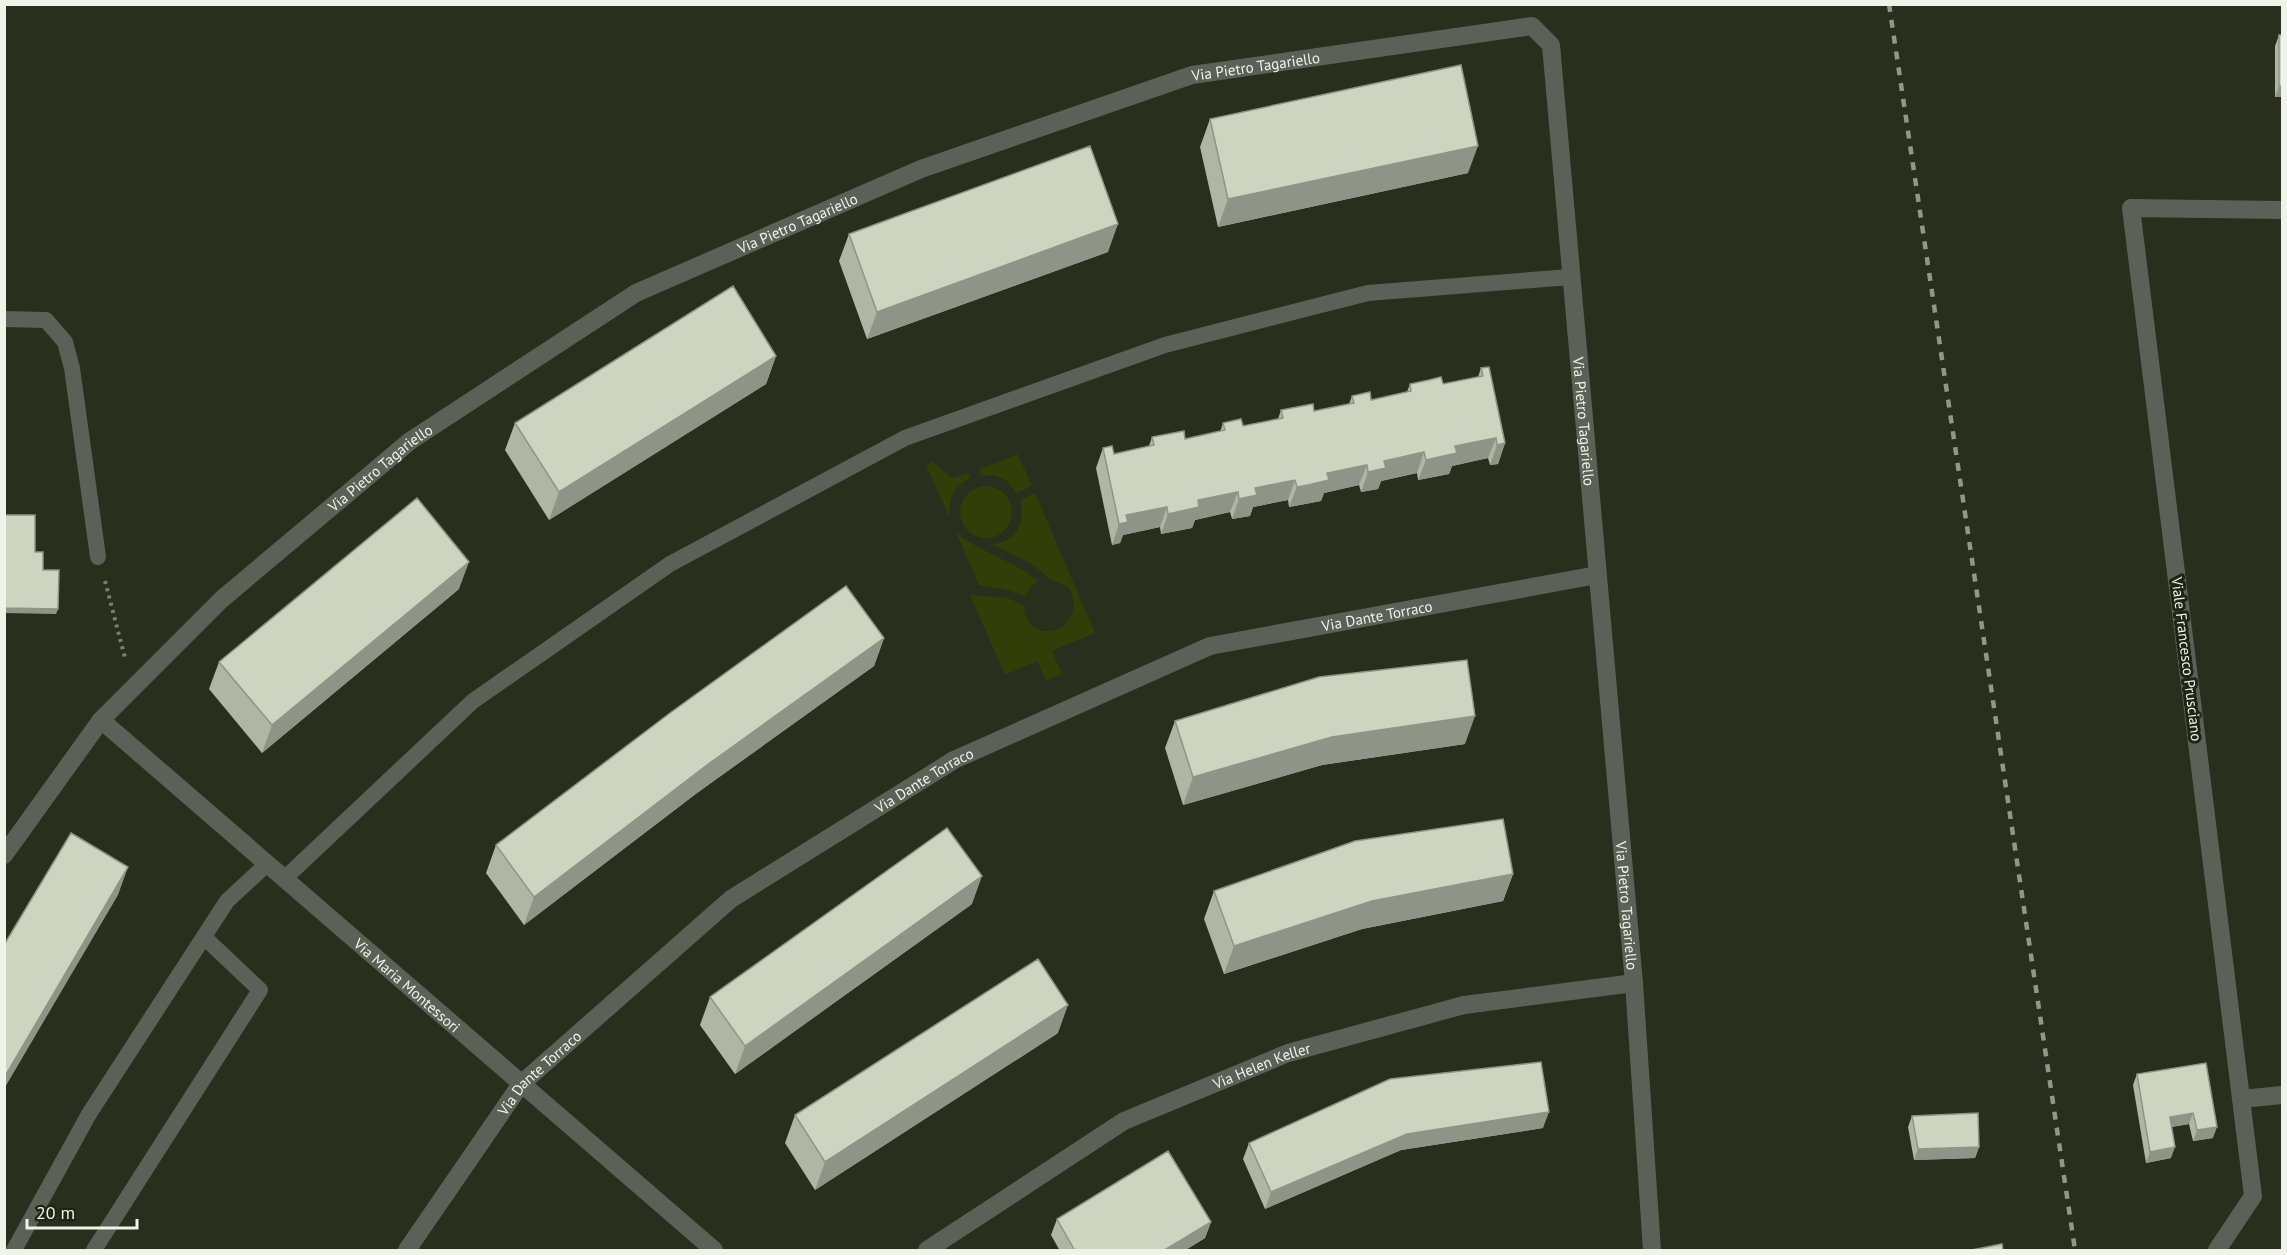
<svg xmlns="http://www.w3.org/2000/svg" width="2287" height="1255" font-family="'PT Sans',sans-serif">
  <rect width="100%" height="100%" fill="#292e1d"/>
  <path fill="#323d08" d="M1018 454 1032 486 1016 493C1007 478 998 473 981 476L979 469Z
    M933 462 952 478 969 473 970 478C952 488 948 500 950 519L926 465Z
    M960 512a26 26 0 1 1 52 0a26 26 0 1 1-52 0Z
    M1035 493 1095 633 1052 651 1062 674 1046 681 1037 661 1005 675 970 595 1008 598 1024 605C1025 652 1094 629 1068 587L1049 578 1030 563 991 544C1017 542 1025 524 1020 500Z
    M956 532C980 553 1014 560 1038 581L1031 587 1026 596 1004 589 979 585Z"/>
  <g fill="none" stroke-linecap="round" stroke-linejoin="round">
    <path stroke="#7a7e70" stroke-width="4" stroke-dasharray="3 4.5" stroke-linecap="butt" d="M105 581 125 658"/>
    <path stroke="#5d6057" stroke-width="16" d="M4 319 46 320 65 342 72 368 98 557
      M284 879 473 701 670 564 905 438 1165 345 1368 293 1570 277
      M14 1250 89 1114 227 901 267 864
      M94 1250 260 990 204 937"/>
    <g stroke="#5d6057" stroke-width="18">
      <path id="s1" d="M101 720 714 1250"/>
      <path id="s2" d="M4 855 101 720 222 599 410 441 636 293 921 169 1192 75 1532 26 1551 45 1634 983 1652 1250"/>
      <path d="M2241 1099 2282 1095"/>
      <path id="s3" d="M407 1250 521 1084 731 899 954 760 1210 646 1597 575"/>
      <path id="s4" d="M927 1250 1124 1121 1288 1053 1464 1005 1634 983"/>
      <path d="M2217 1250 2253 1196 2131 208 2282 210"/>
    </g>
    <path stroke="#929789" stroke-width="4.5" stroke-dasharray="8 8" stroke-linecap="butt" d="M1889 4 2075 1250"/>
  </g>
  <path fill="#b0b6a4" d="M2279 35H2283V97H2275V46Z
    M1210 119 1468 173 1218 227 1200 147Z
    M849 234 1108 252 867 339 839 261Z
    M776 356 766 384 549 520 505 450 515 423Z
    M1481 368 1505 443 1498 464 1490 465 1488 458 1452 466 1449 474 1418 480 1417 473 1381 481 1378 489 1361 492 1359 485 1324 493 1321 501 1300 505 1289 507 1288 500 1253 507 1250 516 1232 519 1230 512 1195 520 1192 528 1161 534 1160 527 1123 535 1120 543 1112 545 1096 468 1103 448 1114 454 1149 446 1152 437 1185 439 1220 432 1223 423 1243 426 1278 419 1281 410 1314 411 1349 404 1352 396 1371 400 1407 392 1410 384H1443L1478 377Z
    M459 589 262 753 209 689 219 662Z
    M884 638 874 666 697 793 524 925 486 873 496 845Z
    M1175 721 1465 744 1322 765 1183 805 1165 748Z
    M1513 874 1503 901 1362 929 1224 974 1204 919 1214 891Z
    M972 904 735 1074 700 1025 710 997Z
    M1058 1033 815 1190 785 1143 795 1115Z
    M2206 1063 2213 1138 2193 1141 2189 1124 2171 1127V1158L2146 1163 2133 1085 2137 1074Z
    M1912 1116 1979 1147 1975 1158 1914 1160 1908 1127Z
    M1543 1128 1401 1150 1265 1209 1243 1159 1249 1143Z
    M1057 1219 1211 1222 1205 1238 1184 1251H1060L1051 1235Z"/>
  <path fill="#909486" d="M2279 86H2283V97H2275Z
    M1478 146 1468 173 1218 227 1228 199Z
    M1118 224 1108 252 867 339 877 312Z
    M776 356 766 384 549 520 559 492Z
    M1496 438 1488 458 1452 466 1449 474 1418 480 1426 460 1455 446Z
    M1505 443 1498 464 1490 465 1497 445Z
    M1424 452 1417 473 1381 481 1378 489 1361 492 1368 472 1384 461Z
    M1367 465 1359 485 1324 493 1321 501 1289 507 1297 487 1327 473Z
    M1295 480 1288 500 1253 507 1250 516 1232 519 1239 499 1255 488Z
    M1238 492 1230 512 1195 520 1192 528 1161 534 1168 514 1198 500Z
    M1167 507 1160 527 1123 535 1120 543 1112 545 1119 524 1126 515Z
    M469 562 459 589 262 753 272 725Z
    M4 608 58 609 56 614 4 613Z
    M884 638 874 666 697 793 524 925 534 897 707 765Z
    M1475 716 1465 744 1322 765 1183 805 1193 777 1332 737Z
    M128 867 118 895 4 1089V1078Z
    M1513 874 1503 901 1362 929 1224 974 1234 946 1372 901Z
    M982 876 972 904 735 1074 745 1046Z
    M1068 1005 1058 1033 815 1190 825 1162Z
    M1549 1112 1543 1128 1401 1150 1265 1209 1271 1192 1407 1134Z
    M2193 1113 2189 1124 2166 1128 2170 1117Z
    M2217 1127 2213 1138 2193 1141 2197 1130Z
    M1979 1147 1975 1158 1914 1160 1918 1149Z
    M2175 1147 2171 1158 2146 1163 2150 1152Z
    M1211 1222 1205 1238 1184 1251H1163Z"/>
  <path fill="#cdd4bf" stroke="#909486" stroke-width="1.5" d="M2279 35H2283V86H2279Z
    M1461 65 1478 146 1228 199 1210 119Z
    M1090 146 1118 224 877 312 849 234Z
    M733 286 776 356 559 492 515 423Z
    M1489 367 1505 443 1497 445 1496 438 1455 446 1457 453 1426 460 1424 452 1384 461 1386 468 1368 472 1367 465 1327 473 1329 480 1308 485 1297 487 1295 480 1255 488 1257 495 1239 499 1238 492 1198 500 1199 507 1168 514 1167 507 1126 515 1128 522 1119 524 1103 448 1112 446 1114 454 1154 445 1152 437 1184 431 1185 439 1225 430 1223 423 1241 419 1243 426 1283 418 1281 410 1313 404 1314 411 1354 403 1352 396 1370 392 1371 400 1411 391 1410 384 1429 380 1441 377 1443 384 1483 376 1481 368Z
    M417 498 469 562 272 725 219 662Z
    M4 515H35V552H43V570H59L58 609 4 608Z
    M846 586 884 638 707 765 534 897 496 845 670 713Z
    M1467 660 1475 716 1332 737 1193 777 1175 721 1319 677Z
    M1503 819 1513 874 1372 901 1234 946 1214 891 1355 841Z
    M947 828 982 876 745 1046 710 997Z
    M71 833 128 867 4 1078V945Z
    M1038 959 1068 1005 825 1162 795 1115Z
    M1541 1062 1549 1112 1407 1134 1271 1192 1249 1143 1390 1079Z
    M2206 1063 2217 1127 2197 1130 2193 1113 2170 1117 2175 1147 2150 1152 2137 1074Z
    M1978 1113 1979 1147 1918 1149 1912 1116Z
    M1168 1151 1211 1222 1163 1251H1075L1057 1219Z
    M2002 1244 2003 1251H1967Z"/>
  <g text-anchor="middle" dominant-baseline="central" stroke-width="6" stroke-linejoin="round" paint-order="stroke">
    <g font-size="15" fill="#eff3e8" stroke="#202414">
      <text stroke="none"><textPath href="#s2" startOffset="1515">Via Pietro Tagariello</textPath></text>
      <text stroke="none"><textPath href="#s2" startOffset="1029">Via Pietro Tagariello</textPath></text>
      <text stroke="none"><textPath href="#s2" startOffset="2199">Via Pietro Tagariello</textPath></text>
      <text stroke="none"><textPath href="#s2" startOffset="543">Via Pietro Tagariello</textPath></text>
      <text stroke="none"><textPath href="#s3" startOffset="1194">Via Dante Torraco</textPath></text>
      <text transform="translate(2187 659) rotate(83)">Viale Francesco Prusciano</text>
      <text stroke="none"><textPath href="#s3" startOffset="708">Via Dante Torraco</textPath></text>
      <text stroke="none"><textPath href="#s2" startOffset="2685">Via Pietro Tagariello</textPath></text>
      <text stroke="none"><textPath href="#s1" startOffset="405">Via Maria Montessori</textPath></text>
      <text stroke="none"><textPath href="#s4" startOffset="384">Via Helen Keller</textPath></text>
      <text stroke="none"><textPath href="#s3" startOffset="222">Via Dante Torraco</textPath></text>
    </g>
  </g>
  <rect width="2287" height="1255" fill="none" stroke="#eff3e8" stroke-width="12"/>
  <path d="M27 1219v9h110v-9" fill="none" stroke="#eff3e8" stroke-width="3"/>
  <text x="36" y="1219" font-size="18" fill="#eff3e8" stroke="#202414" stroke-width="4.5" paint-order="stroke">20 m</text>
</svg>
